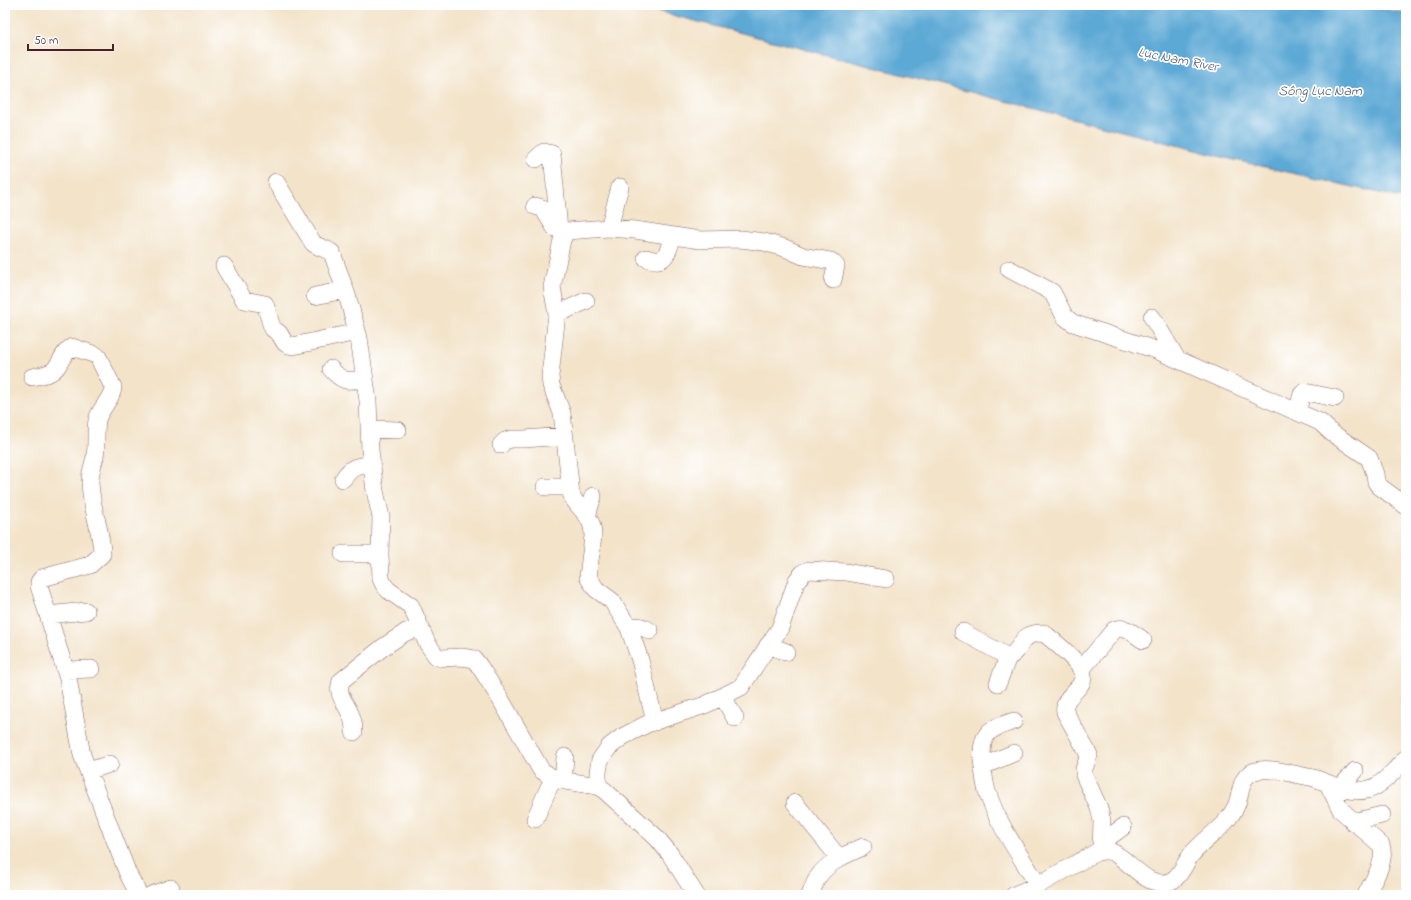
<svg xmlns="http://www.w3.org/2000/svg" width="1411" height="900" font-family="'Indie Flower',sans-serif">
  <rect width="100%" height="100%" fill="#fff"/>
  <filter id="ink" filterUnits="userSpaceOnUse"><feTurbulence type="fractalNoise" baseFrequency=".025" numOctaves="2"/><feDisplacementMap in="SourceGraphic" scale="8" xChannelSelector="R" yChannelSelector="G"/><feConvolveMatrix kernelMatrix="1 2 1 2 8 2 1 2 1" color-interpolation-filters="sRGB"/></filter>
  <filter id="wash" filterUnits="userSpaceOnUse"><feTurbulence type="fractalNoise" baseFrequency=".012" numOctaves="4" result="noise"/><feDisplacementMap in="SourceGraphic" scale="16" xChannelSelector="R" yChannelSelector="G"/><feGaussianBlur stdDeviation="0.9" result="paint"/><feColorMatrix in="noise" values="0 0 0 0 0 0 0 0 0 0 0 0 0 0 0 0 0 1.4 0 .05"/><feComposite in="paint" operator="in"/></filter>
  <g filter="url(#wash)">
    <rect width="100%" height="100%" fill="#f3e3c9"/>
    <path fill="#5da9d5" stroke="#546480" d="M633 5H1356L1406 13V199L1230 159Z"/>
  </g>
  <g filter="url(#ink)">
    <g fill="none" stroke-linecap="round" stroke-linejoin="round">
      <g stroke="#856462" stroke-width="18">
        <path id="minor" d="M536 159 544 152 552 154 559 229
          M276 182 313 243C319 248 326 248 332 253L347 295 359 338 368 401 370 450 375 491 381 517 380 554 381 579 384 585 388 590 411 606 427 643 436 656 441 658 461 657 468 658 474 659 480 667 501 700 541 770 553 778 559 780 598 786 604 790 657 838 670 854 696 895
          M535 206 542 208 544 210 555 228 566 231 609 228 635 230 700 240 741 239 764 242 785 248 803 256 831 261 836 266 833 280
          M609 228 620 187
          M566 231 562 240 552 287 557 314 550 376 551 385 562 413 570 483C570 504 581 504 590 521 592 525 593 531 593 536L588 577 596 589 612 601 629 628 640 660 655 722
          M646 258C650 259 655 261 659 260 668 259 670 242 673 236
          M224 266 244 300 265 304 271 324 273 329 279 333 285 343 288 345 293 346 357 332
          M1009 269 1052 292 1065 317 1073 323 1156 350 1320 422 1332 433 1369 458 1375 474 1376 482 1379 486 1406 506
          M315 296 345 290
          M557 314 586 301
          M1152 317 1177 359
          M331 369C343 383 348 381 365 379
          M32 377C37 376 46 375 51 372 60 368 62 352 72 347L96 355 98 357 113 387C113 398 100 408 97 420 95 432 97 445 95 457 93 465 90 473 90 481 90 506 102 530 102 554L90 565 42 578 39 582V586L68 679 82 755 128 874 139 895
          M1297 412 1302 394 1305 392 1335 398
          M370 429 398 430
          M501 445 505 441 511 439H524L565 436
          M343 479C352 466 356 466 372 465
          M545 487H570
          M587 516 593 496
          M343 554H380
          M48 615 86 611
          M629 628C638 625 641 626 650 631
          M963 632 1008 657C1024 651 1017 632 1044 633 1053 641 1084 664 1083 677 1083 690 1062 695 1065 712L1089 755 1084 769V775L1099 808 1102 821 1101 851
          M768 645 786 652
          M66 670 91 669
          M1081 670 1114 630C1125 625 1134 634 1143 640
          M998 683 1008 657
          M723 697 735 718
          M1014 721C1006 724 996 726 989 732 982 739 982 749 982 758 983 769 984 781 987 791 998 825 1020 855 1038 885
          M354 732C354 726 353 719 350 713 345 702 336 694 341 681L382 648 406 632 421 628
          M983 766 1014 753
          M88 771 110 764
          M563 781 565 757
          M1328 784 1341 810 1381 845C1387 862 1373 880 1366 895
          M598 786V772L600 760 609 747 622 737 647 724 705 705 741 687 780 628 797 580 804 572 809 570 846 572 886 579
          M1340 788 1355 771
          M795 803 839 858
          M535 819 553 778
          M1353 822 1382 815
          M1101 843 1123 827
          M151 895 171 888
          M810 895C813 889 814 883 818 877 828 862 847 854 863 847
          M1014 895 1038 885 1097 852C1102 851 1107 850 1112 852 1130 860 1148 891 1171 881 1180 877 1185 863 1191 855 1205 838 1227 826 1236 806 1242 793 1239 776 1255 771 1264 768 1275 770 1285 772 1294 774 1304 776 1314 778 1334 785 1354 797 1375 787 1387 780 1397 768 1406 758"/>
      </g>
      <use href="#minor" stroke="#fff" stroke-width="17"/>
    </g>
  </g>
  <g text-anchor="middle" dominant-baseline="central" stroke-width="3.5" stroke-linejoin="round" paint-order="stroke">
    <g font-size="14" font-style="italic" fill="#535d77" stroke="#fff">
      <text transform="translate(1178 60) rotate(11)">Lục Nam River</text>
      <text x="1320" y="91">Sông Lục Nam</text>
    </g>
  </g>
  <rect width="1411" height="900" fill="none" stroke="#fff" stroke-width="20"/>
  <path d="M28 44v6h85v-6" fill="none" stroke="#4a1f2b" stroke-width="2"/>
  <text x="34" y="44" font-size="12" fill="#4a1f2b" stroke="#ffffff" stroke-width="3" paint-order="stroke">50 m</text>
</svg>
